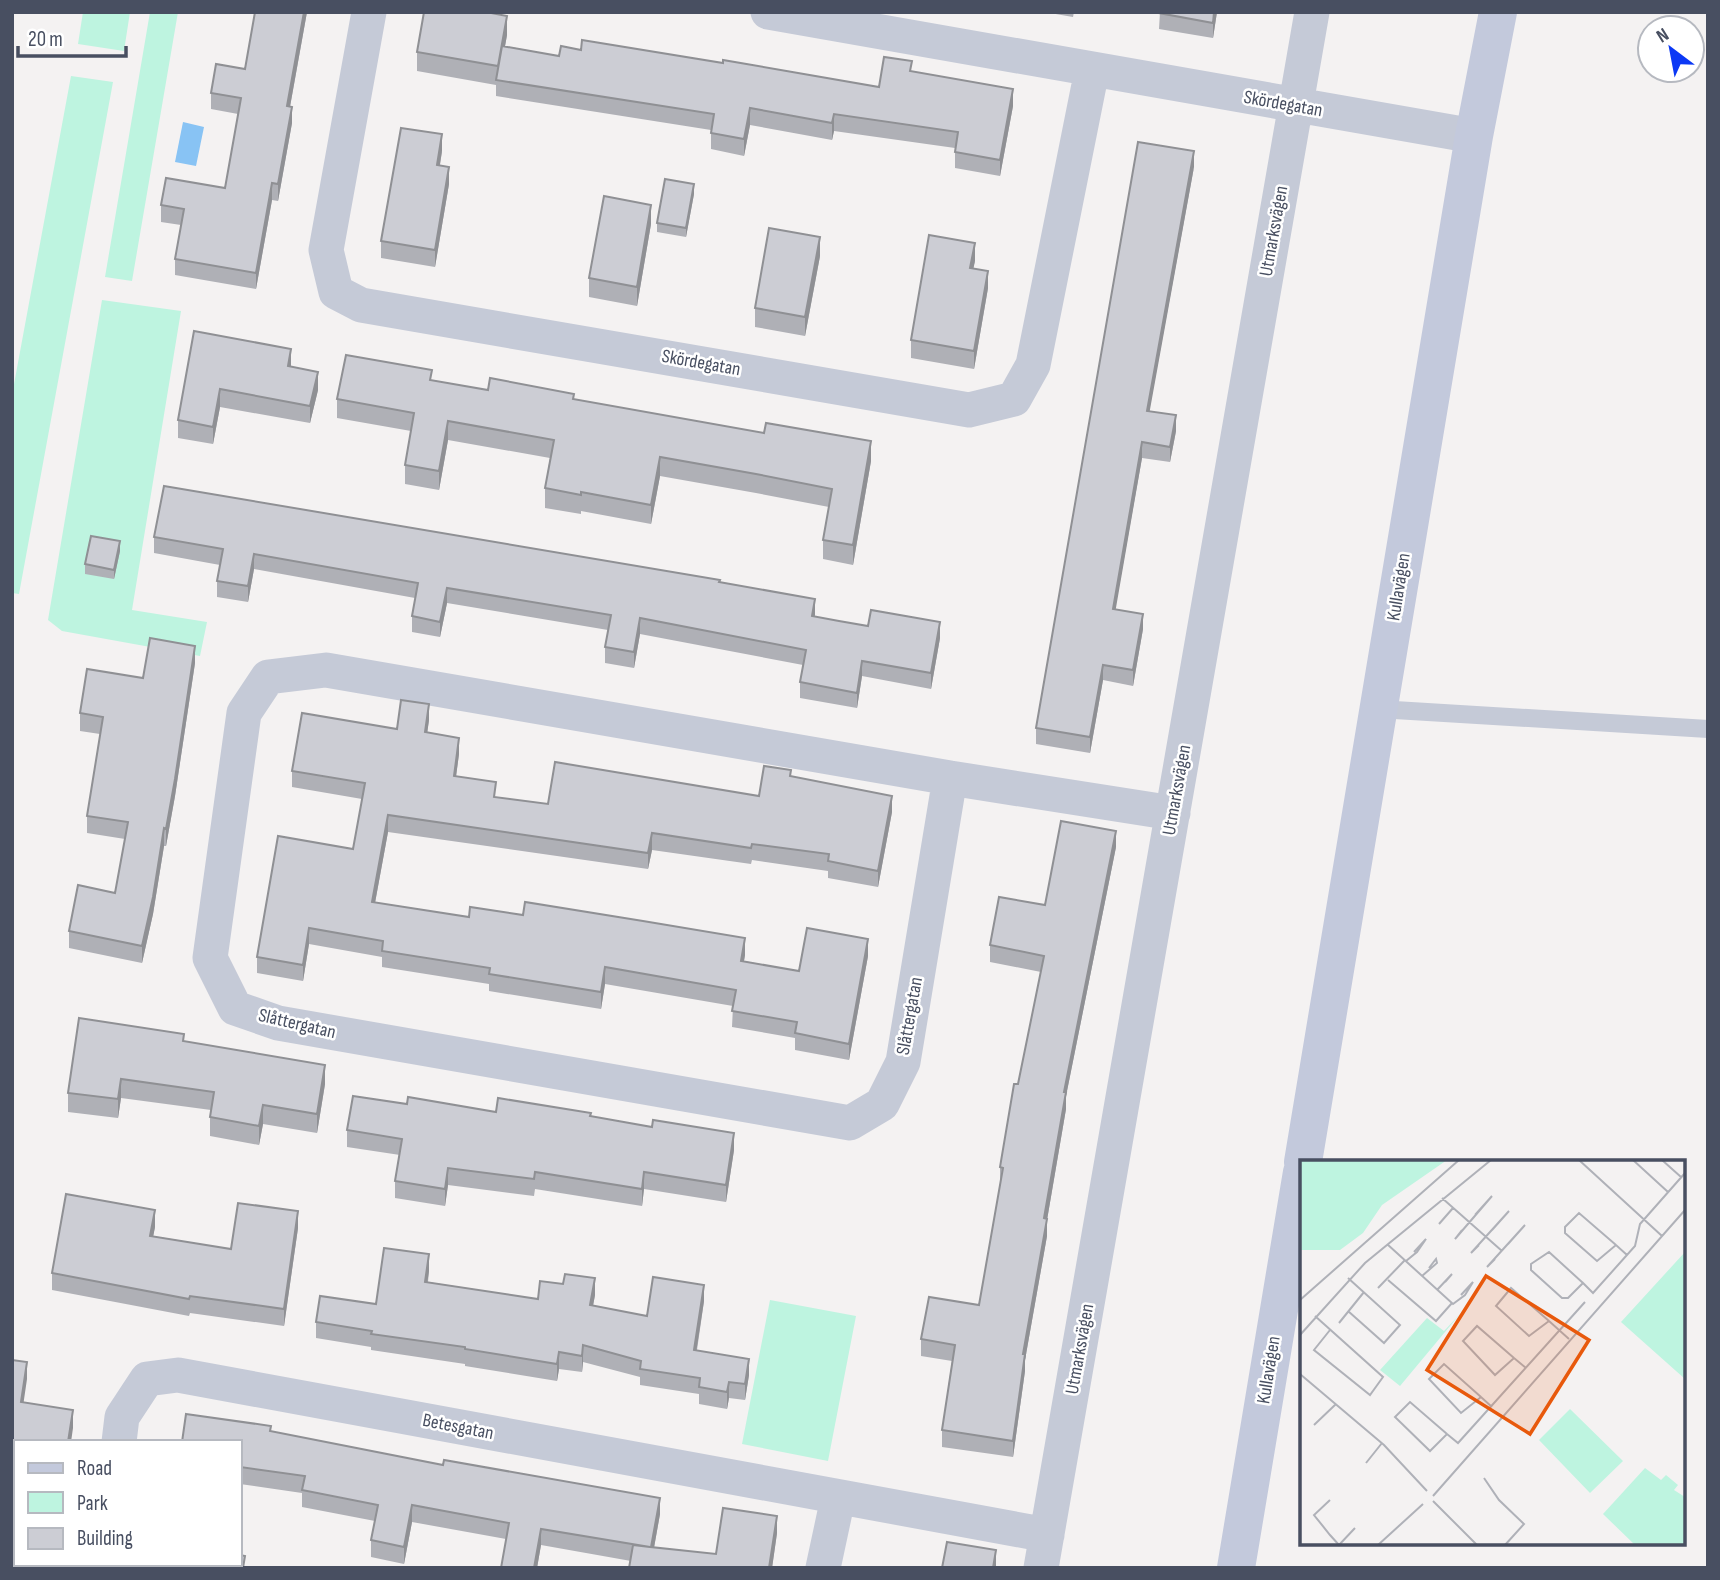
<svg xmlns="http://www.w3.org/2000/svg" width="1720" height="1580" font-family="'Sofia Sans Condensed',sans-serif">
  <rect width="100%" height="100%" fill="#f4f2f2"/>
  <path fill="#bef4e0" d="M83 12H130L124 51 78 44Z
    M150 12H178L132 281 105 277Z
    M71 76 113 82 19 594 12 593V395Z
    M102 300 181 311 132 610 207 622 200 656 62 631 48 620Z
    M770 1300 856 1316 828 1461 742 1444Z"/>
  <path fill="#88c3f4" d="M183 122 204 127 196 166 175 162Z"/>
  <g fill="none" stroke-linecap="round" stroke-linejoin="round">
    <path stroke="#c5cad7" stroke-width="18" d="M1378 709 1708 729"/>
    <path stroke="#c5cad7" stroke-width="35" d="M369 12 326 250 336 292 361 305 969 410 1014 399 1033 365 1092 70
      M768 12 1474 136
      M950 778 326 670 268 677 244 713 210 958 235 1008 278 1023 850 1123 882 1104 903 1062 950 778 1173 813
      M119 1442 122 1417 147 1379 178 1375 1047 1535
      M102 1568 103 1564
      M823 1568 838 1498
      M1041 1568 1312 12"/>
    <path stroke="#c3c9dc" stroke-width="38" d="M1303 1162 1474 136 1498 12
      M1236 1568 1302 1172"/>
  </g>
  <path fill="#afb0b6" d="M255 12H307L290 107 292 123 278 201 272 200 256 289 175 275V259L181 225 161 222V205L225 188 238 114 211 109V93L245 69Z
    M1044 12H1074L1073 17Z
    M1160 12H1217L1213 38 1159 29Z
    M507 35 505 46 559 56 581 50 879 87 912 72 1013 106 1000 176 955 168V148L834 131 832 140 750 125 744 156 711 149V130L496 96V85L417 71V52Z
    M442 151 440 165 449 184 435 267 381 258V241Z
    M1194 167 1149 411 1176 431 1170 462 1142 458 1115 609 1143 629 1133 686 1103 680 1090 753 1036 744V728Z
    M694 194 686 237 657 232V223Z
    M651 224 637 306 589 297V278Z
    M820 256 805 336 755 327V308Z
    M975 261 973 268 988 288 974 369 911 358V340Z
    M194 331 291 367 318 390 310 423 220 407 213 444 178 438V420Z
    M432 380 488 390 574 400 871 461 853 565 823 559V540L829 507 756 493 660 476 651 524 581 511V514L545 508V488L550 458 448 440 439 490 405 484V465L411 431 337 418V399Z
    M154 537 720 582 815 617 940 638 931 689 862 676 857 708 800 698V682L803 665 640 634 634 668 605 663V647L608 630 447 603 440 637 412 632V616L415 598 254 569 248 602 217 597V581L220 565 154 553Z
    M120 551 114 579 85 574V564Z
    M195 663 175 796 166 846H164L153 914 142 963 69 948V931L115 893 125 839 87 833V816L100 734 80 731V713L143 678Z
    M429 720 427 733 459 754 456 776 496 797 548 804 759 796 791 776 892 812 878 887 828 878V871L752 860 751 864 652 850 648 869 388 832 375 903 469 917 745 955 744 961 799 971 868 956 849 1060 795 1050V1038L732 1027 733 1006 605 984 601 1009 489 991V984L382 967V957L309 944 303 981 257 973V957L353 849 362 799 292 787V771L397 729Z
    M1116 847 1066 1096V1109L1047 1220V1236L1025 1360V1371L1013 1457 942 1447V1430L952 1361 921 1356V1339L979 1305 1000 1184V1167L1018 1084 1041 972 990 962V945L1045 905Z
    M184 1041 325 1084 317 1133 263 1124 259 1145 210 1136V1117L211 1110 121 1098 118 1118 68 1112V1093Z
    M407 1104 496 1112 591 1117 734 1150 726 1202 644 1189 642 1206 535 1189 534 1196 448 1185 445 1206 395 1198V1181L400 1155 347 1147V1130Z
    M155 1227 153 1236 231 1249 298 1228 284 1326 190 1313 189 1316 52 1290V1273Z
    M429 1271 428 1282 538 1299 595 1295 593 1306 647 1316 704 1301 697 1350 749 1375 745 1400 729 1398 727 1409 699 1404V1394L640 1385V1377L583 1362 582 1372 559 1369 557 1381 465 1366V1364L371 1350V1347L316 1338V1322L376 1304Z
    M271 1431 660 1514 654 1548 716 1554 777 1533 772 1568H629L631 1561 541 1545 537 1568H501L506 1539 412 1522 404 1564 371 1557V1540L375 1521 302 1507V1493L240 1484V1442Z
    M58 1564H80V1568Z"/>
  <path fill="#8f9094" d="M304 12H307L287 123V106Z
    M1214 12H1217L1213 38V23Z
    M507 16V35L499 80 498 66Z
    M1013 89V106L1000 176V160Z
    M292 107V123L278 201V184Z
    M750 108V125L744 156V139Z
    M834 114V131L832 140V123Z
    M442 134V151L437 182V165Z
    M1194 151V167L1147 426V411Z
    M449 167V184L435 267V250Z
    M272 183V200L256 289V273Z
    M694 184V194L686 237V228Z
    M651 205V224L637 306V287Z
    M820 237V256L805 336V317Z
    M975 243V261L970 285V268Z
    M988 271V288L974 369V351Z
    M291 349V366H288Z
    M318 372V390L310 423V406Z
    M220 389V407L213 444V427Z
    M1176 415V431L1170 462V447Z
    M448 421V440L439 490V471Z
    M871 441V461L853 565V545Z
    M1142 442V458L1113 625V609Z
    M660 457V476L651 524V505Z
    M120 541V551L114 579V570Z
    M254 554V569L248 602V586Z
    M447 588V603L440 637V622Z
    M815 599V615L812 632V616Z
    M1143 614V629L1133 686V670Z
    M640 618V634L634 668V652Z
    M940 622V638L931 689V673Z
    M195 646V663L175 796 166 846V829Z
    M862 661V676L857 708V693Z
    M1103 665V680L1090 753V737Z
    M429 704V720L425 749V732Z
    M459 738V754L454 792V776Z
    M892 796V812L878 887V871Z
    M388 815V832L372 919V902Z
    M164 828V846L153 914 142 963V946Z
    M1116 831V847L1066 1096V1109L1047 1220V1236L1025 1360V1371L1013 1457V1441L1023 1354 1064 1092Z
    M652 833V850L648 869V853Z
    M309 928V944L303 981V965Z
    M745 938V955L741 977V961Z
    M868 939V956L849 1060V1044Z
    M605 967V984L601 1009V992Z
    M325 1065V1084L317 1133V1114Z
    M121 1079V1098L118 1118V1099Z
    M263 1105V1124L259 1145V1126Z
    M734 1133V1150L726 1202V1185Z
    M448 1168V1185L445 1206V1189Z
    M644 1172V1189L642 1206V1189Z
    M155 1210V1227L150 1253V1236Z
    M298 1211V1228L284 1326V1309Z
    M429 1254V1271L425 1298V1282Z
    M595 1278V1295L590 1321V1305Z
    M704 1285V1301L694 1366V1350Z
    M583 1345V1362L582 1372V1356Z
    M559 1352V1369L557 1381V1364Z
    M749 1359V1375L745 1400V1384Z
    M27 1362V1379L21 1420V1402Z
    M729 1382V1398L727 1409V1392Z
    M73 1410V1428L71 1442H68Z
    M660 1498V1514L651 1564V1547Z
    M412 1505V1522L404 1564V1547Z
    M777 1516V1533L772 1568H769Z
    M541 1529V1545L537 1568H534Z
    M996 1550V1568H993Z"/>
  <path fill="#cccdd4" stroke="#8f9094" stroke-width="2" d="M255 12H304L287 106 292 107 278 184 272 183 256 273 175 259 184 209 161 205 166 178 225 188 241 98 211 93 216 64 245 69Z
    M424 12H486L507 16 498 66 417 52Z
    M1160 12H1214L1213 23 1159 13Z
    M582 40 723 63V60L879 87 884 57 912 61 910 71 1013 89 1000 160 955 152 958 132 834 114 832 123 750 108 744 139 711 133 714 114 496 80 502 46 559 56 561 46 581 50Z
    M401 128 442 134 437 165 449 167 435 250 381 241Z
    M1138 142 1194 151 1147 411 1176 415 1170 447 1142 442 1113 609 1143 614 1133 670 1103 665 1090 737 1036 728Z
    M665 179 694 184 686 228 657 223Z
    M604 196 651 205 637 287 589 278Z
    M769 228 820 237 805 317 755 308Z
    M929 235 975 243 970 268 988 271 974 351 911 340Z
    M194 331 291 349 288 366 318 372 310 406 220 389 213 427 178 420Z
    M346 355 432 370 430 380 488 390 490 378 574 394 573 399 764 433 766 423 871 441 853 545 823 540 832 489 756 474 660 457 651 505 581 492V495L545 488 554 440 448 421 439 471 405 465 414 413 337 399Z
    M164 486 720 580 719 582 815 599 812 616 839 621 868 626 871 610 940 622 931 673 862 661 857 693 800 682 806 650 640 618 634 652 605 647 611 615 447 588 440 622 412 616 418 583 254 554 248 586 217 581 223 549 154 537Z
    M91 536 120 541 114 570 85 564Z
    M150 638 195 646 175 779 166 829 164 828 153 897 142 946 69 931 78 885 115 893 128 822 87 816 103 717 80 713 87 669 143 678Z
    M401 700 429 704 425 732 459 738 454 776 496 782 494 797 548 804 555 762 759 796 764 766 791 770 790 776 892 796 878 871 828 861 829 854 752 844 751 848 652 833 648 853 388 815 372 902 469 917 470 907 523 915 525 902 643 921 745 938 741 961 799 971 807 928 868 939 849 1044 795 1033 797 1022 732 1011 736 990 605 967 601 992 489 974 490 968 382 951 383 941 309 928 303 965 257 957 278 836 353 849 365 783 292 771 302 713 397 729Z
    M1061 821 1116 831 1064 1092H1066L1044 1218 1047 1219 1023 1354H1025L1013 1441 942 1430 955 1345 921 1339 929 1297 979 1305 1003 1168 1000 1167 1014 1084H1018L1044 956 990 945 999 897 1045 905Z
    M79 1018 184 1034 183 1041 325 1065 317 1114 263 1105 259 1126 210 1117 214 1092 121 1079 118 1099 68 1093Z
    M353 1096 407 1104 408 1097 496 1112 498 1098 591 1113 590 1116 652 1127 653 1120 734 1133 726 1185 644 1172 642 1189 535 1172 534 1179 448 1168 445 1189 395 1181 402 1139 347 1130Z
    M66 1194 155 1210 150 1236 231 1249 238 1203 298 1211 284 1309 190 1296 189 1299 52 1273Z
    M384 1248 429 1254 425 1282 538 1299 540 1281 563 1284 565 1274 595 1278 590 1305 647 1316 653 1277 704 1285 694 1350 749 1359 745 1384 729 1382 727 1392 699 1387 700 1378 640 1369 641 1361 583 1345 582 1356 559 1352 557 1364 465 1349V1347L371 1334 372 1331 316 1322 320 1296 376 1304Z
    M12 1360 27 1362 21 1402 73 1410 68 1442H16V1564H48V1568H12Z
    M186 1414 271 1426 270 1431 443 1465 444 1460 660 1498 651 1547 716 1554 723 1508 777 1516 769 1568H629L633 1545 650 1547 541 1529 534 1568H501L509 1523 412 1505 404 1547 371 1540 378 1505 302 1490 305 1476 240 1467V1442H182Z
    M947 1542 996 1550 993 1568H942Z
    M240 1555 245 1556 243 1568H191L192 1564H240Z"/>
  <g text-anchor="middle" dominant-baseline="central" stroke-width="5" stroke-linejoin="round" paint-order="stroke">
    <g font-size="19" fill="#484f61" stroke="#fff">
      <text transform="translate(1283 104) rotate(10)">Skördegatan</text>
      <text transform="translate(1274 231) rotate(-80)">Utmarksvägen</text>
      <text transform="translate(701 363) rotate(10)">Skördegatan</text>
      <text transform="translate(1399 587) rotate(-81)">Kullavägen</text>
      <text transform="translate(1177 790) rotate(-80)">Utmarksvägen</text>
      <text transform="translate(910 1016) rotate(-80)">Slåttergatan</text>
      <text transform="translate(297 1024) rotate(13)">Slåttergatan</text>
      <text transform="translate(1080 1349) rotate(-80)">Utmarksvägen</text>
      <text transform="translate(1269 1370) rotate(-81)">Kullavägen</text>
      <text transform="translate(458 1427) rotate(11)">Betesgatan</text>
    </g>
  </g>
  <g transform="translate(1300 1160)">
    <rect width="385" height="385" fill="#f4f2f2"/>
    <path d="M0 0H147L82 45 63 73 40 90H0ZM385 92V219L321 162ZM160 154 100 226 80 210 127 158 144 171ZM270 249 323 301 290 333 239 280ZM345 308 361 320 366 315 378 325 374 330 385 337V385H335L303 354Z" fill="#bef4e0"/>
    <path fill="none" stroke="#afb1b8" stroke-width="2" d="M279 0 362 76M333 0 368 32M362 0 381 17M142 38 202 91M146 56 139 64 153 48M162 70 155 79 192 36 175 55M87 84 153 144 165 135 173 122 161 135M179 85 171 93 209 51 192 70M316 85 279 53 265 67V73L297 101 316 85 327 95M195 99 187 107 225 65 208 84M106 101 117 92 126 79 114 92M122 116 137 103 136 99 129 108M88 120 136 161 152 143M283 123 249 92 231 104V110L262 138H268L283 123 293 133 335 86 340 64 385 13M78 128 105 100M137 130 152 114 145 122M0 140 159 0M48 151 84 183 100 165 48 118M15 156 83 217 70 235 14 190 30 170M249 161 211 128 196 146 229 176 249 161 269 179M39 163 64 132M0 175 65 103 191 0M214 198 177 166 163 181 195 215 214 198 226 208M0 214 84 285 127 331M181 237 144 204 129 219 161 253 181 237 192 247M14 265 36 244M147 274 110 242 95 257 130 291 147 274 158 283 285 142M66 303 82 283M184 318 199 340 224 364 205 385M133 336 385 50M30 340 14 355 30 375 39 385 55 368M133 341 177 385M78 385 123 344"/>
    <path fill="#e8590c" fill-opacity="0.15" stroke="#e8590c" stroke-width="3.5" d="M186 116 289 180 230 274 127 210Z"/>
    <rect width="385" height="385" fill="none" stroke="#484f61" stroke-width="3.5"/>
  </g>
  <rect width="1720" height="1580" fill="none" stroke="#484f61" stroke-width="28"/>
  <rect x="14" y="1440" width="228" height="126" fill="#ffffff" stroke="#b6b9c0" stroke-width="2"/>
  <rect x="28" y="1463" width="35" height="10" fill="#c3c9dc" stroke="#b6b9c0" stroke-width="2"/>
  <text x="77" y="1475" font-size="21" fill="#484f61">Road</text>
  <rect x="28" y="1492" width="35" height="21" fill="#bef4e0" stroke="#b6b9c0" stroke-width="2"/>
  <text x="77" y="1510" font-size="21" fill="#484f61">Park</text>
  <rect x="28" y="1528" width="35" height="21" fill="#cccdd4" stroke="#b6b9c0" stroke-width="2"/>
  <text x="77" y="1545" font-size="21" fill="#484f61">Building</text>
  <g transform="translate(1671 49) rotate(328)"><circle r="33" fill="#ffffff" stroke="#b6b9c0" stroke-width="2"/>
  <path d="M0-5L12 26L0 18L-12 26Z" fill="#0b38f5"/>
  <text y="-10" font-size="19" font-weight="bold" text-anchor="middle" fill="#484f61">N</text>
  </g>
  <path d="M18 46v10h108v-10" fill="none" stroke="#484f61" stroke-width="3.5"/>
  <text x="28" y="46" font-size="21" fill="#484f61" stroke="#ffffff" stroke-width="5" paint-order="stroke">20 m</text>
</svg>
